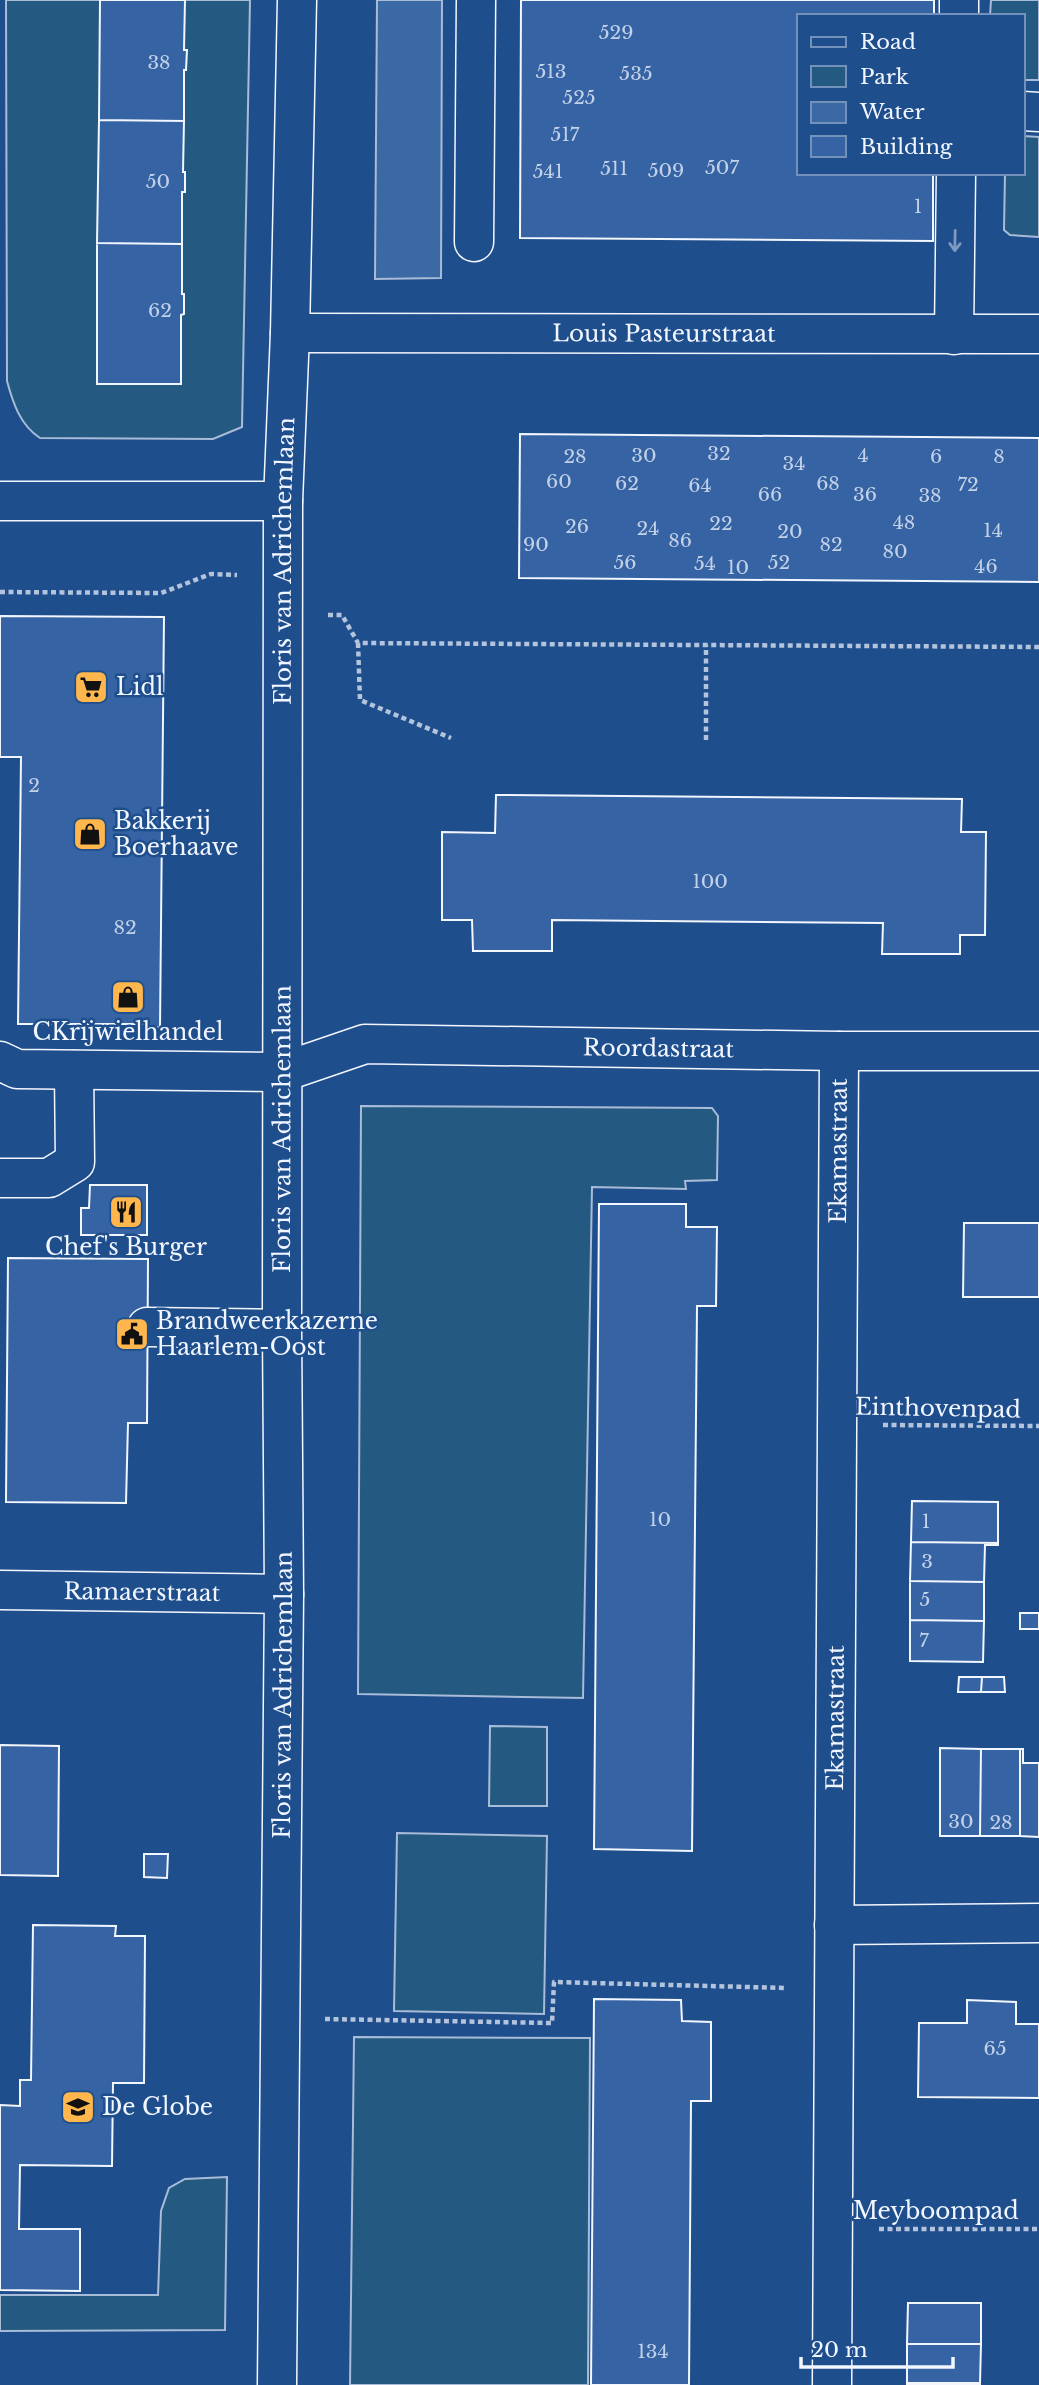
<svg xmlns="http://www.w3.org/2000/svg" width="1039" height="2385" font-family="'Libre Baskerville',serif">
  <rect width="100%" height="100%" fill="#1f4e8c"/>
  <path fill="#245a82" stroke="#a8bbd7" stroke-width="2" d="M6 0H250L242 427 213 439 40 438C20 425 13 403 7 381Z
    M991 0H1039V80H1023V16H990Z
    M1023 136 1039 137V237L1010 235 1004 230 1005 173H1023Z
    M361 1106 712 1108 718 1116 717 1180 685 1181 686 1189 592 1187 583 1698 358 1694Z
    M490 1726 547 1727V1806H489Z
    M397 1833 547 1836 544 2014 394 2011Z
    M354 2037 590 2038 588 2385H350Z
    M227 2177 225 2330 0 2331V2295H158L161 2211 169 2188 185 2179Z"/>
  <path fill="#3b69a3" stroke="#a8bbd7" stroke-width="2" d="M377 0H442L441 278 375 279Z"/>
  <path fill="#3563a3" stroke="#f2f6ff" stroke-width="2" d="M100 0H185L184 50H187L186 70H184V121L99 120Z
    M521 0H934V16H799V173H933V241L520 238Z
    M99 120 184 121 183 172H185V192H182V244L97 243Z
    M97 243 182 244V294H184V314L181 315V384H97Z
    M520 434 1039 438V582L519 578Z
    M0 616 164 617 160 1028 142 1024H18L21 757H0Z
    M496 795 962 799 961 832H986L985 935H960V954H882L883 923 552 920V951H473L472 920H442V832L495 833Z
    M90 1185H147V1235H81V1208H89Z
    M599 1204H686V1227H717L716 1306H697L692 1851 594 1849Z
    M964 1223H1039V1297H963Z
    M8 1258 148 1259 147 1423H128L126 1503 6 1502Z
    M912 1501 998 1502V1543L911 1542Z
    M911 1542 998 1543V1545H985L984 1582 910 1581Z
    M910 1581 984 1582V1621L910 1620Z
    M1020 1613H1039V1629H1020Z
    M910 1620 984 1621 983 1662 910 1661Z
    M959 1677H982L981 1692H958Z
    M982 1677H1004L1005 1692H981Z
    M0 1745 59 1746 58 1876 0 1875Z
    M940 1748 981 1749 980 1836H940Z
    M981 1749H1020V1836H980Z
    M1020 1749H1023V1763H1039V1837L1020 1836Z
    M144 1854H168L167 1878 144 1877Z
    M33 1925 116 1926 115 1936H145L144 2083H113L112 2166 20 2165 19 2229H80V2291L0 2290V2105L20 2106V2080H31Z
    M594 1999 681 2000 682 2021 711 2022V2101H691L689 2385H591Z
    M967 2000 1016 2002V2024H1039V2098L918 2097 919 2023H967Z
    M908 2303H981V2344H907Z
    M907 2344H981L980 2383H907Z
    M907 2383H980V2385H907Z"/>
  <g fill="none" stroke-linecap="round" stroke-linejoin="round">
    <g stroke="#f2f6ff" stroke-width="41">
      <g id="minor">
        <path d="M959 16V0"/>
        <path d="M1023 111 1039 112"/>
        <path d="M474 242 476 0"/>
        <path id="s1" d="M290 333 1039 334"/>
        <path d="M954 335 956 173"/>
        <path d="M0 501H283"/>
        <path id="s2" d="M0 1061 17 1069 283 1072 365 1044 839 1051H1039"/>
        <path d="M0 1178H49L75 1162 74 1070"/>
        <path d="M147 1327 282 1329"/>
        <path id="s3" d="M0 1590 284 1594"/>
        <path d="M834 1925 1039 1923"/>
        <path id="s4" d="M277 2385 284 1594 282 1329 283 501 290 333 297 0"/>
        <path id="s5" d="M832 2385 839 1051"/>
      </g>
    </g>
    <path stroke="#b3c4dc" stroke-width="4.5" stroke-dasharray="5 3.5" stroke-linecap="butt" d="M0 592 161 593 211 574 237 575
      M328 615H342L358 643 1039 647
      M358 643 360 700 451 738
      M706 740V645
      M883 1425 1039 1426
      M325 2019 552 2023 554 1982 787 1988
      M879 2229H1039"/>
    <use href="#minor" stroke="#1f4e8c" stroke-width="38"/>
  </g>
  <defs><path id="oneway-shaft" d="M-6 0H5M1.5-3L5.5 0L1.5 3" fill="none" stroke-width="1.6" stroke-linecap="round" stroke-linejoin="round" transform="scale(1.75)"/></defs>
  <use stroke="#7e9ac0" href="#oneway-shaft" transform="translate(955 241) rotate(91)"/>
  <defs>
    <g id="supermarket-square" transform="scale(1.75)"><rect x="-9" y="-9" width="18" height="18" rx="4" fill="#ffb74d" stroke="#1f4e8c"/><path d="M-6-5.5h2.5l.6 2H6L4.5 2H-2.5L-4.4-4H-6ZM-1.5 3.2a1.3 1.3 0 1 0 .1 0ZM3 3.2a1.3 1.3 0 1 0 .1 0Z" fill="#111"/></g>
    <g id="shop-square" transform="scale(1.75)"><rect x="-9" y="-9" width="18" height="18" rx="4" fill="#ffb74d" stroke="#1f4e8c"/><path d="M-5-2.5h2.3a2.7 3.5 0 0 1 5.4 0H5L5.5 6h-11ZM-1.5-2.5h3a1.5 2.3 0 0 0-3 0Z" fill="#111"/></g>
    <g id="restaurant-square" transform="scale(1.75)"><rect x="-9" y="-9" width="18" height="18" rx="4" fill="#ffb74d" stroke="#1f4e8c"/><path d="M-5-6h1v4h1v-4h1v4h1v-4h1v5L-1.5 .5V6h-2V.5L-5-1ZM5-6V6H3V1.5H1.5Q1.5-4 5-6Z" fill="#111"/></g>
    <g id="civic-square" transform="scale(1.75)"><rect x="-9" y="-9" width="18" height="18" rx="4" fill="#ffb74d" stroke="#1f4e8c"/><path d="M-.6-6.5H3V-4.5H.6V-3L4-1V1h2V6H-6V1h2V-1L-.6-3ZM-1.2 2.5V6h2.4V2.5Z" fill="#111"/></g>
    <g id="school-square" transform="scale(1.75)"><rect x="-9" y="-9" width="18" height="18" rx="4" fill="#ffb74d" stroke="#1f4e8c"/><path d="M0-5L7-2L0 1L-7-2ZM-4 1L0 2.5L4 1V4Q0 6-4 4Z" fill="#111"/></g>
  </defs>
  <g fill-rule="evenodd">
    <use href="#supermarket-square" x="91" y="687"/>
    <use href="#shop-square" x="90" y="834"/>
    <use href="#shop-square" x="128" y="997"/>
    <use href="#restaurant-square" x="126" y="1212"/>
    <use href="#civic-square" x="132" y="1334"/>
    <use href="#school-square" x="78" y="2107"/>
  </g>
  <g text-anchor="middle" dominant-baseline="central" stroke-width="5" stroke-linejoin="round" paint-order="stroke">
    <g font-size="19" fill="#c3d1e8">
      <text x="616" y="32">529</text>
      <text x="159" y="62">38</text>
      <text x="551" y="71">513</text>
      <text x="636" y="73">535</text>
      <text x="579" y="97">525</text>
      <text x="565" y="134">517</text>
      <text x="722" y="167">507</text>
      <text x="614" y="168">511</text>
      <text x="666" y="170">509</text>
      <text x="548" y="171">541</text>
      <text x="158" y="181">50</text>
      <text x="918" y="206">1</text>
      <text x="160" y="310">62</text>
      <text x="719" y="453">32</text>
      <text x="644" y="455">30</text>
      <text x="863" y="455">4</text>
      <text x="575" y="456">28</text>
      <text x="936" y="456">6</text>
      <text x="999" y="456">8</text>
      <text x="794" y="463">34</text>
      <text x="559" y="481">60</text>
      <text x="627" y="483">62</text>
      <text x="828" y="483">68</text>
      <text x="968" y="484">72</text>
      <text x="700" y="485">64</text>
      <text x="770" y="494">66</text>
      <text x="865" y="494">36</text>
      <text x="930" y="495">38</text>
      <text x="904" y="522">48</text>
      <text x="721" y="523">22</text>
      <text x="577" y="526">26</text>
      <text x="648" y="528">24</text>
      <text x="993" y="530">14</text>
      <text x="790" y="531">20</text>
      <text x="680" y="540">86</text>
      <text x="536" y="544">90</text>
      <text x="831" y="544">82</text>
      <text x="895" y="551">80</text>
      <text x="625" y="562">56</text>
      <text x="779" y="562">52</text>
      <text x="705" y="563">54</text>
      <text x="986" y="566">46</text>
      <text x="738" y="567">10</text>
      <text x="34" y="785">2</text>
      <text x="710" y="881">100</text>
      <text x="125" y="927">82</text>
      <text x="660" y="1519">10</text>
      <text x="926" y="1521">1</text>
      <text x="927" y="1561">3</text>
      <text x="925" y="1599">5</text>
      <text x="924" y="1640">7</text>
      <text x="961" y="1821">30</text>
      <text x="1001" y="1822">28</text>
      <text x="995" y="2048">65</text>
      <text x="653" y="2351">134</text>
    </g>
    <g font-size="23" fill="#f2f6ff" stroke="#1f4e8c">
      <text stroke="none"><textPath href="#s1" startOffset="374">Louis Pasteurstraat</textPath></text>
      <text stroke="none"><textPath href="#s4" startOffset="1824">Floris van Adrichemlaan</textPath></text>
      <text stroke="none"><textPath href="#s2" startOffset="665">Roordastraat</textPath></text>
      <text stroke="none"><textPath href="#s4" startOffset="1256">Floris van Adrichemlaan</textPath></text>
      <text stroke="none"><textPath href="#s5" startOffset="1234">Ekamastraat</textPath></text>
      <text transform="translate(938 1408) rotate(1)">Einthovenpad</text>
      <text stroke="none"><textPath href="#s3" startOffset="142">Ramaerstraat</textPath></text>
      <text stroke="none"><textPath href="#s4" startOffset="690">Floris van Adrichemlaan</textPath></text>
      <text stroke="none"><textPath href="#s5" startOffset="667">Ekamastraat</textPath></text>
      <text x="936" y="2211">Meyboompad</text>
    </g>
    <g font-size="23" fill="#f2f6ff" stroke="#1f4e8c" text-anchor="start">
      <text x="116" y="687">Lidl</text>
      <text x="114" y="821">Bakkerij<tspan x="114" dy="26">Boerhaave</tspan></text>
      <text x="128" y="1032" text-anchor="middle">CKrijwielhandel</text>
      <text x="126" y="1247" text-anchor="middle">Chef's Burger</text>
      <text x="156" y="1321">Brandweerkazerne<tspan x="156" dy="26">Haarlem-Oost</tspan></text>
      <text x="102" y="2107">De Globe</text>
    </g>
  </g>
  <rect x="797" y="14" width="228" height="161" fill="#1f4e8c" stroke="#7391ba" stroke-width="2"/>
  <rect x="811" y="37" width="35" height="10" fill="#1f4e8c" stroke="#7391ba" stroke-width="2"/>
  <text x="860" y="49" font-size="21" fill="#f2f6ff">Road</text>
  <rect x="811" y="66" width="35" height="21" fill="#245a82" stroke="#7391ba" stroke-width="2"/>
  <text x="860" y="84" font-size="21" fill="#f2f6ff">Park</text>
  <rect x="811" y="102" width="35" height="21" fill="#3b69a3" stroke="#7391ba" stroke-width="2"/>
  <text x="860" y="119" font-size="21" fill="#f2f6ff">Water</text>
  <rect x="811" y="136" width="35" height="21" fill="#3563a3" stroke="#7391ba" stroke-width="2"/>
  <text x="860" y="154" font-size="21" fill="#f2f6ff">Building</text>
  <path d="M801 2357v10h152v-10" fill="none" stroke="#f2f6ff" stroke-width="3.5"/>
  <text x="811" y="2357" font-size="21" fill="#f2f6ff" stroke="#1f4e8c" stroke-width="5" paint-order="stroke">20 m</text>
</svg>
